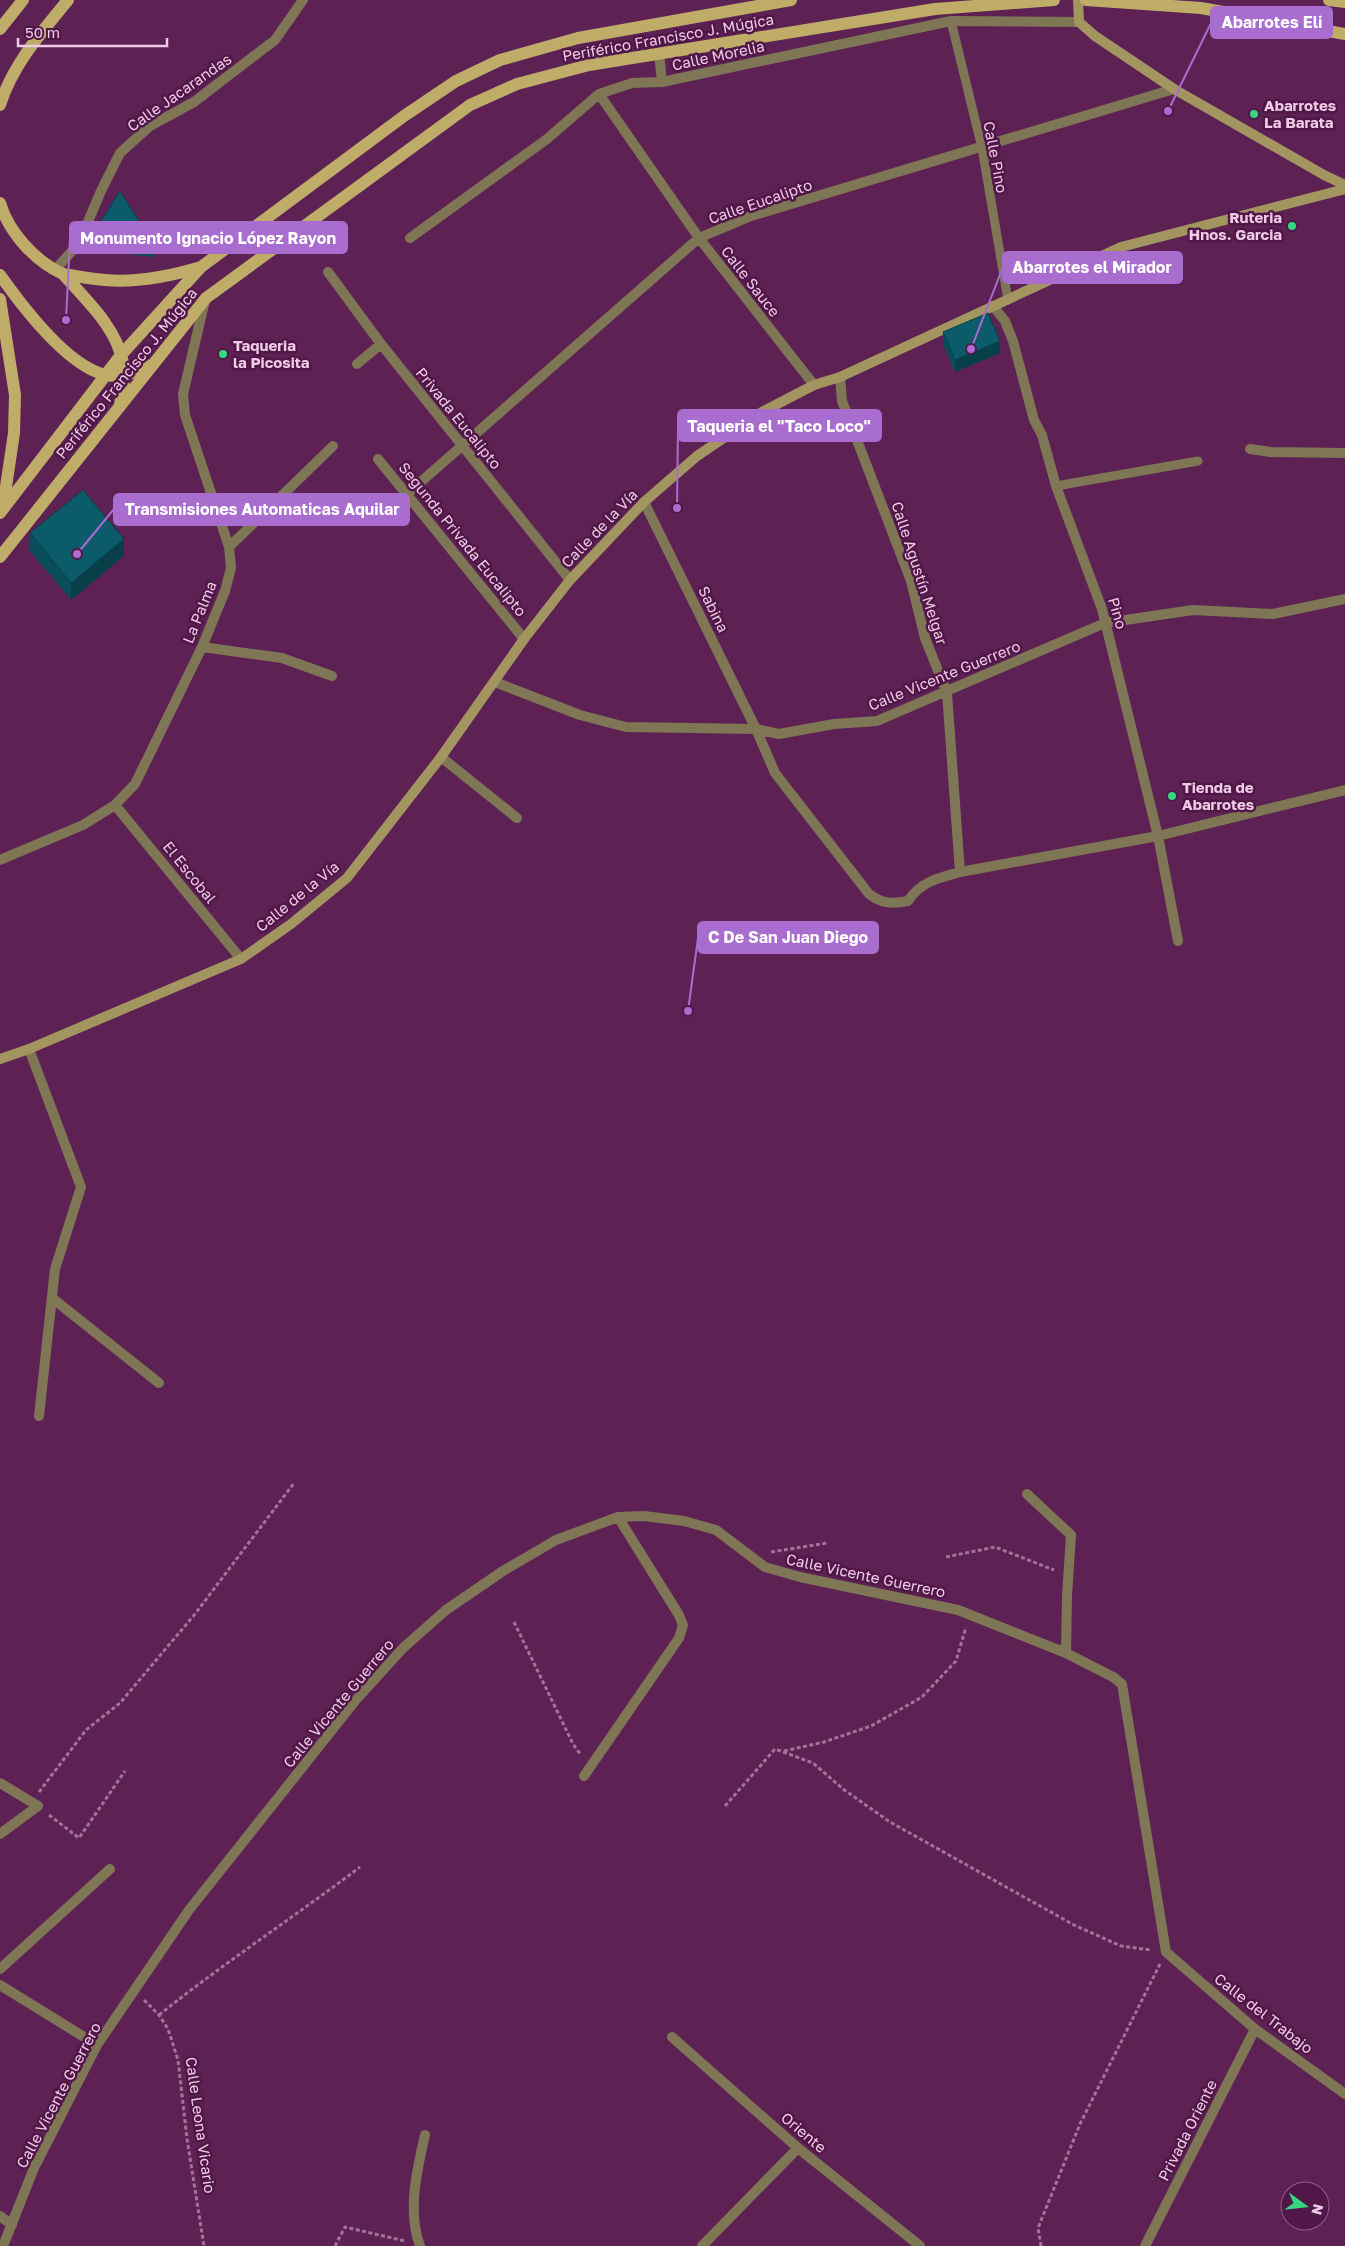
<svg xmlns="http://www.w3.org/2000/svg" width="1345" height="2246" font-family="'Golos Text',sans-serif">
  <rect width="100%" height="100%" fill="#5d2253"/>
  <g fill="none" stroke-linecap="round" stroke-linejoin="round">
    <path stroke="#a37399" stroke-width="3" stroke-dasharray="4 2.5" stroke-linecap="butt" d="M771 1552 827 1543
      M946 1557 995 1547 1054 1570
      M514 1622 573 1744 581 1755
      M784 1751 824 1742 871 1726 922 1697 956 1661 966 1627
      M39 1792 86 1730 120 1703 195 1614 294 1483
      M725 1806 775 1749 813 1763 843 1789 890 1822 1074 1925 1121 1946 1151 1950
      M49 1815 79 1838 125 1771
      M144 2000 159 2015 168 2029 178 2060 187 2139 204 2246
      M159 2015C224 1963 294 1917 360 1867
      M335 2246 345 2227 405 2241
      M1041 2246 1038 2228 1080 2124 1160 1964"/>
    <path stroke="#7f7655" stroke-width="9" d="M951 21 982 148 1008 300
      M1056 486 1198 461"/>
    <path stroke="#7f7655" stroke-width="10" d="M659 53 662 82
      M599 94 699 238 814 385
      M410 238 547 139 599 94 632 83 662 82 951 21 1079 22
      M55 270 79 243 101 191 120 153 150 126 194 102 275 40 303 0
      M328 272 381 344 570 580
      M993 306 1005 321 1013 341 1034 420 1042 435 1056 486 1102 609 1158 836 1178 941
      M357 364 381 344
      M840 377 842 401 911 581 925 638 947 693 960 872
      M1250 449 1271 452 1345 453
      M378 459 524 639
      M407 494 699 238 751 216 1174 89
      M644 502 756 729 775 773 869 894C882 904 893 904 908 901 921 881 939 878 960 872L1158 836 1345 790
      M229 547 333 446
      M202 647 282 658 332 676
      M495 682 580 715 626 727 756 729 779 734 834 724 877 721 1105 623 1193 610 1273 614 1345 599
      M441 757 517 818
      M115 805 241 959
      M0 860 83 825 115 805 135 784 202 647 225 591 231 568 229 547 185 415 183 394 205 300
      M29 1049 81 1187 55 1269 39 1416
      M52 1298 159 1383
      M1027 1494 1071 1535 1067 1596 1066 1653
      M584 1776 679 1638 683 1625 679 1615 618 1517
      M0 1783 38 1806 0 1834
      M0 1969 110 1869
      M0 1985 97 2045
      M672 2037 798 2148 920 2246
      M0 2216 12 2225
      M3 2246 34 2168 97 2045 189 1910 355 1701 403 1648 446 1610 503 1571 556 1540 618 1517 644 1516 684 1521 716 1530 765 1567 800 1577 958 1610 1066 1653 1113 1677 1122 1684 1166 1952 1255 2029 1345 2094
      M420 2246C407 2211 417 2170 425 2135
      M702 2246 798 2148
      M1145 2246 1255 2029"/>
    <path stroke="#a39560" stroke-width="10" d="M1078 0 1079 22 1095 36 1174 89 1324 175 1345 185
      M0 1059 29 1049 241 959 291 924 347 878 441 757 524 639 570 580 644 502 697 456 762 412 814 385 840 377 1121 247 1345 189"/>
    <path stroke="#bfac68" stroke-width="12" d="M1086 0 1201 8 1345 34
      M1329 0 1345 2
      M0 29 23 0
      M0 105C13 64 41 33 68 0
      M0 203C9 233 35 261 63 274 86 300 117 328 123 363 126 377 122 391 120 405
      M63 274C77 276 91 279 105 280 137 283 171 276 201 267
      M0 275C22 306 74 376 115 376 127 376 140 370 151 365
      M0 299 15 395 14 433 3 507
      M0 513 121 355 201 267 404 116 456 81 500 60 578 38 791 0
      M0 557 206 298 470 105 517 84 589 65 935 9 1054 0"/>
  </g>
  <path fill="#0a4e5b" d="M90 238 154 245V257L90 250Z
    M943 332 1000 353 955 372 943 344Z
    M30 533 124 556 71 600 30 551Z"/>
  <path fill="#08404a" d="M1000 341V353L955 372V360Z
    M124 539V556L71 600V583Z"/>
  <path fill="#0c5b6a" stroke="#08404a" d="M120 191 154 245 90 238Z
    M988 313 1000 341 955 360 943 332Z
    M83 490 124 539 71 583 30 533Z"/>
  <g fill="#34d881" stroke="#511748" stroke-width="2">
    <circle cx="1254" cy="114" r="5"/>
    <circle cx="1292" cy="226" r="5"/>
    <circle cx="223" cy="354" r="5"/>
    <circle cx="1172" cy="796" r="5"/>
  </g>
  <g text-anchor="middle" dominant-baseline="central" stroke-width="5" stroke-linejoin="round" paint-order="stroke">
    <g font-size="15" fill="#efcbe6" stroke="#511748">
      <text transform="translate(668 37) rotate(-10)">Periférico Francisco J. Múgica</text>
      <text transform="translate(718 55) rotate(-12)">Calle Morelia</text>
      <text transform="translate(179 92) rotate(-35)">Calle Jacarandas</text>
      <text transform="translate(996 157) rotate(79)">Calle Pino</text>
      <text transform="translate(760 201) rotate(-19)">Calle Eucalipto</text>
      <text transform="translate(751 281) rotate(52)">Calle Sauce</text>
      <text transform="translate(126 373) rotate(-51)">Periférico Francisco J. Múgica</text>
      <text transform="translate(459 418) rotate(51)">Privada Eucalipto</text>
      <text transform="translate(599 528) rotate(-46)">Calle de la Vía</text>
      <text transform="translate(463 539) rotate(51)">Segunda Privada Eucalipto</text>
      <text transform="translate(920 573) rotate(72)">Calle Agustín Melgar</text>
      <text transform="translate(714 609) rotate(64)">Sabina</text>
      <text transform="translate(199 612) rotate(-68)">La Palma</text>
      <text transform="translate(1118 613) rotate(74)">Pino</text>
      <text transform="translate(944 675) rotate(-22)">Calle Vicente Guerrero</text>
      <text transform="translate(190 872) rotate(51)">El Escobal</text>
      <text transform="translate(297 896) rotate(-39)">Calle de la Vía</text>
      <text transform="translate(866 1575) rotate(12)">Calle Vicente Guerrero</text>
      <text transform="translate(338 1703) rotate(-50)">Calle Vicente Guerrero</text>
      <text transform="translate(1264 2013) rotate(38)">Calle del Trabajo</text>
      <text transform="translate(58 2095) rotate(-62)">Calle Vicente Guerrero</text>
      <text transform="translate(201 2125) rotate(82)">Calle Leona Vicario</text>
      <text transform="translate(1187 2130) rotate(-63)">Privada Oriente</text>
      <text transform="translate(804 2132) rotate(40)">Oriente</text>
    </g>
    <g font-size="15" font-weight="bold" fill="#efcbe6" stroke="#511748" text-anchor="start">
      <text x="1264" y="105">Abarrotes<tspan x="1264" dy="17">La Barata</tspan></text>
      <text x="1282" y="217" text-anchor="end">Ruteria<tspan x="1282" dy="17">Hnos. Garcia</tspan></text>
      <text x="233" y="345">Taqueria<tspan x="233" dy="17">la Picosita</tspan></text>
      <text x="1182" y="787">Tienda de<tspan x="1182" dy="17">Abarrotes</tspan></text>
    </g>
  </g>
  <path fill="none" stroke="#a96ccf" stroke-width="2" d="M1168 111L1211 23M66 320L70 238M971 349L1003 267M677 508L678 426M77 554L114 509M688 1011L698 938"/>
  <g fill="#a96ccf" stroke="#511748" stroke-width="2">
    <circle cx="1168" cy="111" r="5"/>
    <circle cx="66" cy="320" r="5"/>
    <circle cx="971" cy="349" r="5"/>
    <circle cx="677" cy="508" r="5"/>
    <circle cx="77" cy="554" r="5"/>
    <circle cx="688" cy="1011" r="5"/>
  </g>
  <g fill="#a96ccf" stroke="#a96ccf" stroke-width="2">
    <rect x="1211" y="7" width="121" height="31" rx="5"/>
    <rect x="70" y="222" width="277" height="31" rx="5"/>
    <rect x="1003" y="252" width="179" height="31" rx="5"/>
    <rect x="678" y="410" width="203" height="31" rx="5"/>
    <rect x="114" y="494" width="295" height="31" rx="5"/>
    <rect x="698" y="922" width="180" height="31" rx="5"/>
  </g>
  <g font-size="16" text-anchor="middle" font-weight="bold" fill="#fff">
    <text x="1272" y="28">Abarrotes Eli</text>
    <text x="208" y="244">Monumento Ignacio López Rayon</text>
    <text x="1092" y="273">Abarrotes el Mirador</text>
    <text x="779" y="432">Taqueria el "Taco Loco"</text>
    <text x="262" y="515">Transmisiones Automaticas Aquilar</text>
    <text x="788" y="943">C De San Juan Diego</text>
  </g>
  <g transform="translate(1305 2206) rotate(105)"><circle r="24" fill="#511748" stroke="#905f87"/>
  <path d="M0-4L9 19L0 12L-9 19Z" fill="#34d881"/>
  <text y="-8" font-size="14" font-weight="bold" text-anchor="middle" fill="#efcbe6">N</text>
  </g>
  <path d="M18 38v8h149v-8" fill="none" stroke="#efcbe6" stroke-width="2.5"/>
  <text x="25" y="38" font-size="15" fill="#efcbe6" stroke="#511748" stroke-width="4" paint-order="stroke">50 m</text>
</svg>
